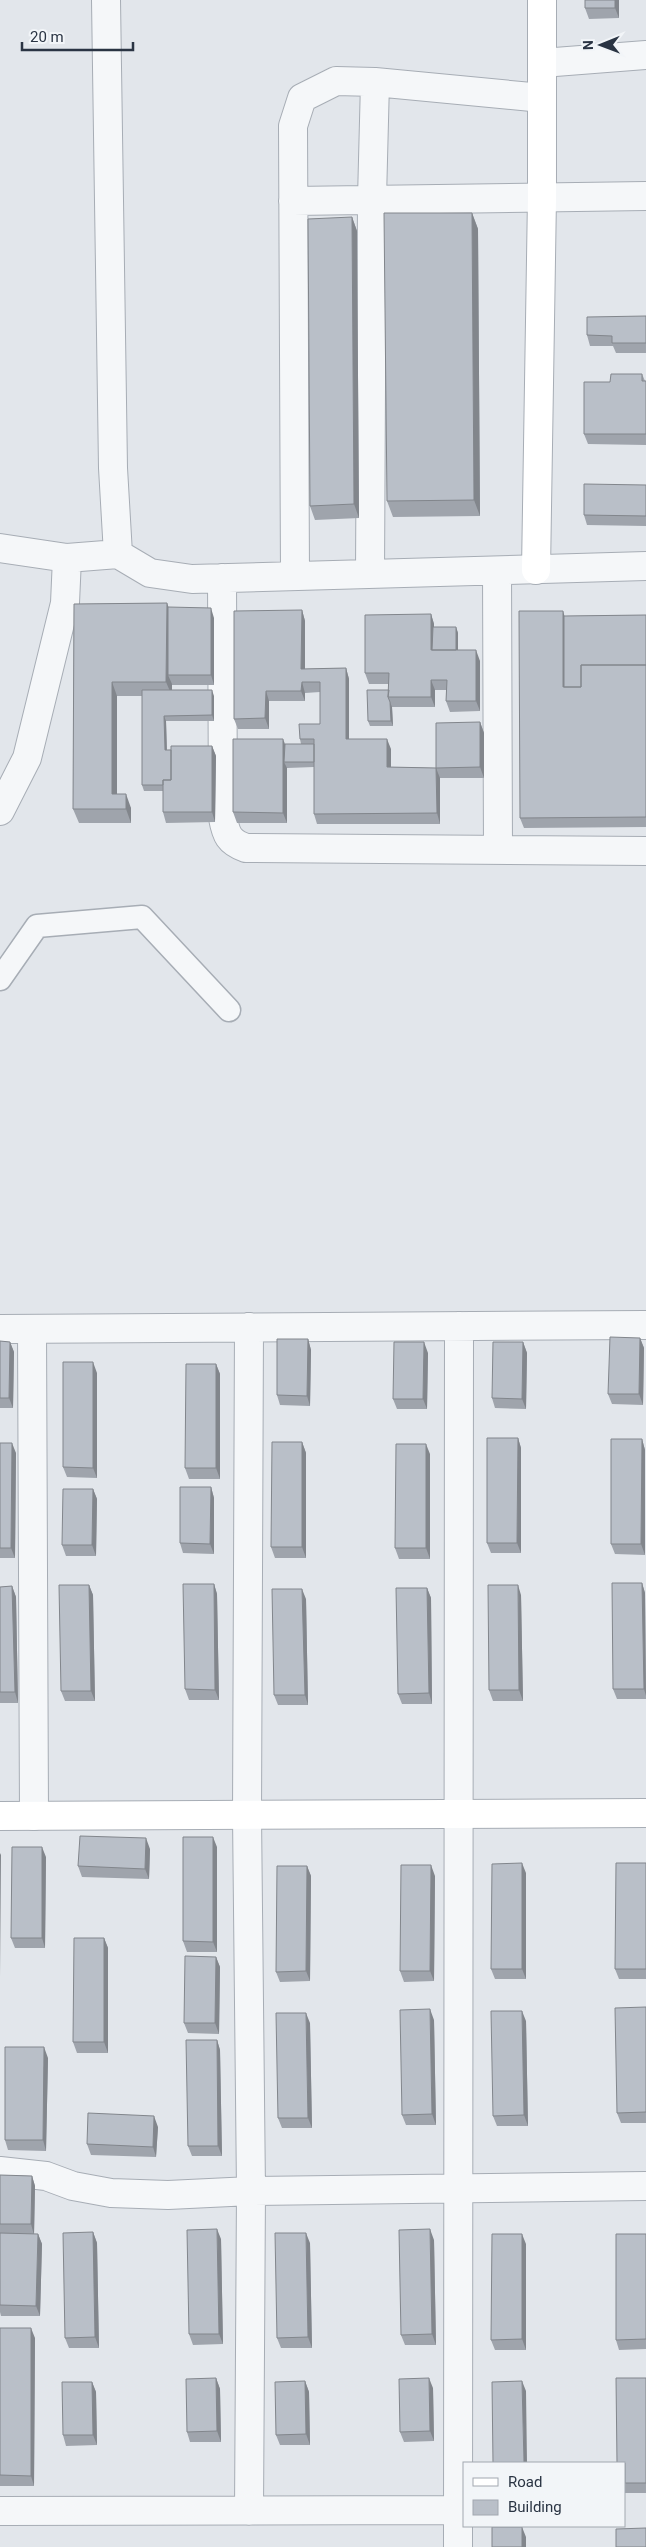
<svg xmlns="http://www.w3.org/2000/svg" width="646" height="2547" font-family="Roboto,sans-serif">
  <rect width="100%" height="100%" fill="#e2e6eb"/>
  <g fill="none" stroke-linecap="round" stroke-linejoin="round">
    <g stroke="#a7adb5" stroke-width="25">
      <path id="lane" d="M0 979 37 926 142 917 229 1010"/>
    </g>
    <g stroke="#a7adb5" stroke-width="30">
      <path id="street" d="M106 0 113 468 118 554 150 573 192 579 646 566
        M542 63 646 55
        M293 201 646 196
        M0 548 67 558 118 554
        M497 571 498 850
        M370 574 372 199 375 82
        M295 576 293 126 302 98 336 81 375 82 542 98
        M222 578 223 818C226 835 229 842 246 848L646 851
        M0 811 27 758 65 603 67 558
        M0 1329 646 1325
        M32 1329 34 1816
        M0 2171 46 2176 73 2186 111 2193 168 2195 251 2191 646 2186
        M0 2511 458 2510
        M249 2511 251 2191 247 1815 249 1327
        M458 2547 459 1326"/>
    </g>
    <g stroke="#a7adb5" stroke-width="30">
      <path id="secondary" d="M536 570 542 197V0
        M0 1816 646 1813"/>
    </g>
    <use href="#lane" stroke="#f5f7f9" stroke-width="22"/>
    <use href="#street" stroke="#f5f7f9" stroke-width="28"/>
    <use href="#secondary" stroke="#fff" stroke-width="28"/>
  </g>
  <path fill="#9fa4ac" d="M619 0V18L589 19 585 8Z
    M472 213 478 229 480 516 393 517 387 501Z
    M352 217 357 231 359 518 315 520 310 506Z
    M646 316V353H616L613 346H590L587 335Z
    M642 374 645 381H646V445L588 444 584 434 610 382Z
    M646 485V526L587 525 584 515Z
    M167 603 168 607 214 618V685H172V684V690L214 696V721H166L167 750 212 746 216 756 215 822 166 823 163 812V791H144L142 785V696H117V794L131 808V823H79L73 809 74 604Z
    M302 610 305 621V669L346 668 349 679V739L391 749V767L436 768 480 722 484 733V778H440V824H317L314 814V767L287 768V823H237L233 812 285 744H301L300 739 320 724V692L305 693V701H269V729H238L234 719Z
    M563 611 564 616 646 615V827L524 828 520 818Z
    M431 614 434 624V627H456L458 633V650L480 661V711L450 712 446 701V690H435V707H392L393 726H370L368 721 389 690V684H369L365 673Z
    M640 1338 644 1348 643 1405 612 1404 608 1394Z
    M308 1339 311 1350 310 1406 280 1405 277 1395Z
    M0 1341 10 1342 14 1352 13 1408H0Z
    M523 1342 527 1353 526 1409 495 1408 492 1398Z
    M428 1353 427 1409H397L393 1399Z
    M216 1364 220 1374V1479H189L185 1468Z
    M97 1373V1478L67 1477 63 1467Z
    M518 1438 521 1448V1553H491L487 1543Z
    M642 1439 645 1450V1555L615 1554 611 1544Z
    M302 1442 306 1453V1558H275L271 1547Z
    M0 1443 16 1453 15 1558H0Z
    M430 1454V1559H399L395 1548Z
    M211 1487 214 1498V1554L183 1553 180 1543Z
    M93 1489 97 1499 96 1556H66L62 1545Z
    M642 1583 645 1593 646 1699H617L613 1689Z
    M214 1584 217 1594 219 1700H189L185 1689Z
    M89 1585 93 1595 95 1701H65L61 1691Z
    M12 1586 16 1597 18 1703H0V1587Z
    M427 1588 431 1598 432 1704H402L398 1694Z
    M521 1595 523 1701H493L489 1690Z
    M306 1599 308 1705H278L274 1695Z
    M217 1847V1952H187L183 1941Z
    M150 1849 149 1879 82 1877 78 1866Z
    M46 1857 45 1948H15L11 1938Z
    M646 1863V1979H619L615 1969Z
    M307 1866 311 1876 310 1981 280 1982 276 1972Z
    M526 1873V1979H495L491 1969Z
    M435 1876 434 1981 404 1982 400 1971Z
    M104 1938 108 1948V2053H77L73 2042Z
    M216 1957 220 1967 219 2034 188 2033 184 2023Z
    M646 2007V2123H621L617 2113Z
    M434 2020 436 2125H406L402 2115Z
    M526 2021 528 2126H497L493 2116Z
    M310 2023 312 2128H282L278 2118Z
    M217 2040 220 2050 222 2156H192L188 2146Z
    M48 2058 46 2151 8 2150 5 2140Z
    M158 2127 156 2157 91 2155 87 2144Z
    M0 2175 32 2176 35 2186 34 2234H38L42 2244 40 2316H1L0 2312Z
    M93 2232 97 2243 99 2348H69L65 2338Z
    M646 2234V2349L619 2350 616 2340Z
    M221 2239 223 2344 193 2345 189 2334Z
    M434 2240 436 2345H405L401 2335Z
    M310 2243 312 2348H281L277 2338Z
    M526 2244V2350H495L491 2340Z
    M0 2328 35 2338 34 2486H0Z
    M216 2378 220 2389 221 2442H190L187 2432Z
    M646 2378V2493H625V2463Z
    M305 2381 309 2392 310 2445H280L276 2435Z
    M92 2382 96 2392 97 2445 66 2446 63 2435Z
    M433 2388 434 2441 404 2442 400 2432Z"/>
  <path fill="#82868c" d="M615 0H619V18L615 8Z
    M472 213 478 229 480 516 474 500Z
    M352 217 357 231 359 518 354 504Z
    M167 603 172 617 168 675 172 684V696L166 682Z
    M211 608 214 618V685L211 675Z
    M302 610 305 621V679L301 669Z
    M563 611 566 621V692L563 687Z
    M431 614 434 624V655L431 650Z
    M456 627 458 633V661L456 655Z
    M476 650 480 661V711L476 701Z
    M346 668 349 679V749L346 739Z
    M431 680 435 690V707L431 697Z
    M112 682 117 696V808L112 794Z
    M302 682 305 693V701L301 691Z
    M212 690 214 696V721L212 715Z
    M266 691 269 701V729L265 718Z
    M390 702 392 707 393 726 391 721Z
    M164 716 166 721 167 756 165 750Z
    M480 722 484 733V778L480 767Z
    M283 739 287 749 284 762 287 768V823L283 813Z
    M387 739 391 749V778L387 767Z
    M212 746 216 756 215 822 212 812Z
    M436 768 440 778V824L437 813Z
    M126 794 131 808V823L126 809Z
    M640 1338 644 1348 643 1405 639 1394Z
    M308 1339 311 1350 310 1406 307 1396Z
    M10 1342 14 1352 13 1408 9 1398Z
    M424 1342 428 1353 427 1409 423 1399Z
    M523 1342 527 1353 526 1409 522 1399Z
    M93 1362 97 1373V1478L93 1468Z
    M216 1364 220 1374V1479L216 1468Z
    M518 1438 521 1448V1553L517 1543Z
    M642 1439 645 1450V1555L641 1544Z
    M302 1442 306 1453V1558L302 1547Z
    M12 1443 16 1453 15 1558 11 1548Z
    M426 1444 430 1454V1559L426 1548Z
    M211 1487 214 1498V1554L210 1544Z
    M93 1489 97 1499 96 1556 92 1545Z
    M642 1583 645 1593 646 1696 644 1689Z
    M214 1584 217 1594 219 1700 215 1690Z
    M89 1585 93 1595 95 1701 91 1691Z
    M518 1585 521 1595 523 1701 519 1690Z
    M12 1586 16 1597 18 1703 15 1692Z
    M427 1588 431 1598 432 1704 429 1693Z
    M302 1589 306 1599 308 1705 305 1695Z
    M213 1837 217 1847V1952L213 1942Z
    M146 1838 150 1849 149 1879 145 1869Z
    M42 1847 46 1857 45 1948 42 1938Z
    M0 1853 1 1855 0 1977Z
    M522 1863 526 1873V1979L522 1969Z
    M431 1865 435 1876 434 1981 430 1971Z
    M307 1866 311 1876 310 1981 306 1971Z
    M104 1938 108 1948V2053L104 2042Z
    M216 1957 220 1967 219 2034 215 2023Z
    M430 2009 434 2020 436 2125 432 2114Z
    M522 2011 526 2021 528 2126 524 2115Z
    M306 2013 310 2023 312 2128 308 2118Z
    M217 2040 220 2050 222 2156 218 2146Z
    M44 2047 48 2058 46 2151 43 2140Z
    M154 2116 158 2127 156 2157 153 2147Z
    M32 2176 35 2186 34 2235 31 2224Z
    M217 2229 221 2239 223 2344 219 2334Z
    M430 2229 434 2240 436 2345 432 2334Z
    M93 2232 97 2243 99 2348 95 2337Z
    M306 2233 310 2243 312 2348 308 2337Z
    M38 2234 42 2244 40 2316 36 2306Z
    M522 2234 526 2244V2350L522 2339Z
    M31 2328 35 2338 34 2486 31 2476Z
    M216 2378 220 2389 221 2442 217 2431Z
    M429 2378 433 2388 434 2441 430 2431Z
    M305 2381 309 2392 310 2445 306 2434Z
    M522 2381 526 2391 527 2463H524Z
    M92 2382 96 2392 97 2445 93 2435Z
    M522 2527 526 2537V2547H522Z"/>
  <path fill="#b9bfc8" stroke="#82868c" d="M585 0H615V8H585Z
    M384 213H472L474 500 387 501Z
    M352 217 354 504 310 506 308 219Z
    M646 316V343H612V336L587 335V317Z
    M611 374H642V381H646V434H584V382H610Z
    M584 484 646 485V516L584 515Z
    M167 603 166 682H112V794H126V809H73L74 604Z
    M168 607 211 608V675H168Z
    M302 610 301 669 346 668V739H387V767L436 768 437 813 314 814V739H300L299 724H320V682H302L301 691H266L265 718 234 719V611Z
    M519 611H563V687H581V665H646V817L520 818Z
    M431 614V650H476V701H446L447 680H431V697H388L389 673H365V615Z
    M646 615V665H581V687H564V616Z
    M433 627H456V650H432Z
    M142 690H212V715L164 716 165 750H171V780H163V785H142Z
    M367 690H389L388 697 390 702 391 721H368Z
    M480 722V767L436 768V723Z
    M233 739H283V813L233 812Z
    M285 744H314V762H284Z
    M171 746H212V812H163V780H171Z
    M610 1337 640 1338 639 1394H608Z
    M277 1339H308L307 1396 277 1395Z
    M0 1341 10 1342 9 1398H0Z
    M394 1342H424L423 1399H393Z
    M493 1342H523L522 1399 492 1398Z
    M63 1362H93V1468L63 1467Z
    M186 1364H216V1468H185Z
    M487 1438H518L517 1543H487Z
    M611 1439H642L641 1544H611Z
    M272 1442H302V1547H271Z
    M0 1443H12L11 1548H0Z
    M396 1444H426V1548H395Z
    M180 1487H211L210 1544 180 1543Z
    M63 1489H93L92 1545H62Z
    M612 1583H642L644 1689H613Z
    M183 1584H214L215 1690 185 1689Z
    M59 1585H89L91 1691H61Z
    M488 1585H518L519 1690H489Z
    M12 1586 15 1692H0V1587Z
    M396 1588H427L429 1693 398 1694Z
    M272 1589H302L305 1695H274Z
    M80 1836 146 1838 145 1869 78 1866Z
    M183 1837H213V1942L183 1941Z
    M12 1847H42V1938H11Z
    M522 1863V1969H491L492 1864Z
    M616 1863H646V1969H615Z
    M401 1865H431L430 1971H400Z
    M277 1866H307L306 1971 276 1972Z
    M74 1938H104V2042H73Z
    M185 1956 216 1957 215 2023H184Z
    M646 2007V2112L617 2113 615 2008Z
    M430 2009 432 2114 402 2115 400 2010Z
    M491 2011H522L524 2115 493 2116Z
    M276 2013H306L308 2118H278Z
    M186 2040H217L218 2146H188Z
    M5 2047H44L43 2140H5Z
    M88 2113 154 2116 153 2147 87 2144Z
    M0 2175 32 2176 31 2224H0Z
    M217 2229 219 2334H189L187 2230Z
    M430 2229 432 2334 401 2335 399 2230Z
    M93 2232 95 2337 65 2338 63 2233Z
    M0 2233 38 2234 36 2306 0 2305Z
    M275 2233H306L308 2337 277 2338Z
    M492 2234H522V2339L491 2340Z
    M616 2234H646V2339L616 2340Z
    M0 2328H31V2476L0 2475Z
    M216 2378 217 2431 187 2432 186 2379Z
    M429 2378 430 2431 400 2432 399 2379Z
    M616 2378H646V2483H625V2463H617Z
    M305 2381 306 2434 276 2435 275 2382Z
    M522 2381 524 2463H493L492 2382Z
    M62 2382H92L93 2435H63Z
    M492 2527H522V2547H492Z
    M646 2528V2547H616V2529Z"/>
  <rect x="463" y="2462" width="162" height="65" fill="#f2f5f8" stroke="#a2a8b0"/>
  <rect x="473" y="2478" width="25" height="8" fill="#ffffff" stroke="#a2a8b0"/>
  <text x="508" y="2487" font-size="15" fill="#2a3443">Road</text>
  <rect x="473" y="2500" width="25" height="15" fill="#b9bfc8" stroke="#a2a8b0"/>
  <text x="508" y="2512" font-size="15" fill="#2a3443">Building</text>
  <g transform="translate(601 45) rotate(269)" stroke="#f2f5f8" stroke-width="4" paint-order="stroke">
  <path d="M0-4L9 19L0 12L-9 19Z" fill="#2a3443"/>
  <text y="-8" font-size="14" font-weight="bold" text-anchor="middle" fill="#2a3443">N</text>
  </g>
  <path d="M22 42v8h111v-8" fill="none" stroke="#2a3443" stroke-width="2.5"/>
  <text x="30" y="42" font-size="15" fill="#2a3443" stroke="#f2f5f8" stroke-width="4" paint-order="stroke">20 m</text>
</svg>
